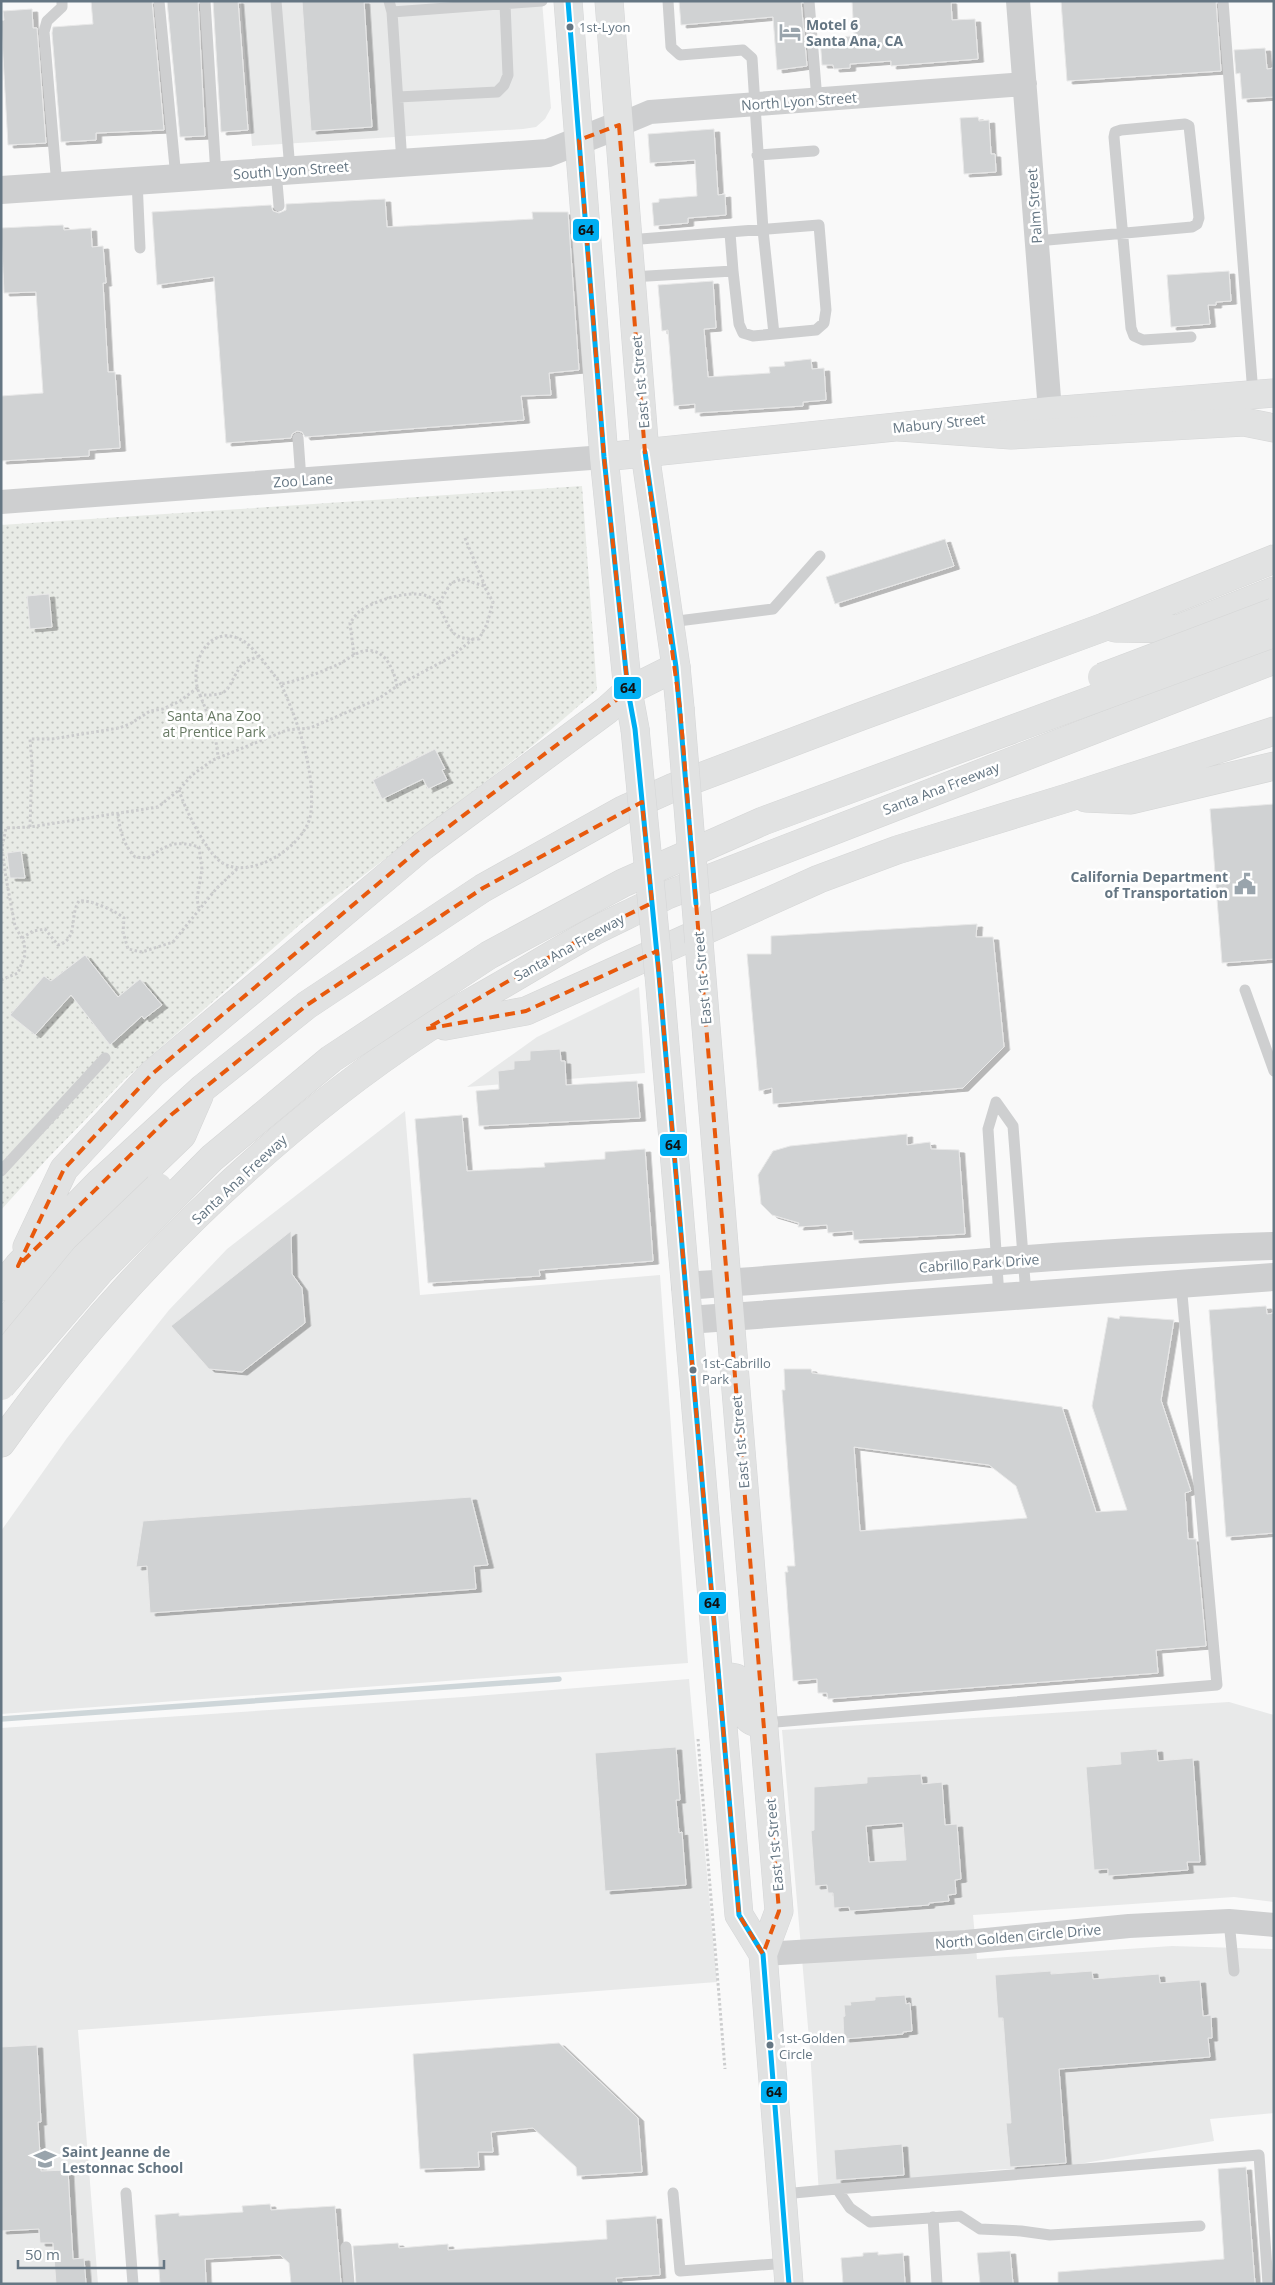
<svg xmlns="http://www.w3.org/2000/svg" width="1275" height="2285" font-family="'Open Sans',sans-serif">
  <defs>
    <pattern id="park-dots" width="8" height="8" patternUnits="userSpaceOnUse" patternTransform="scale(1.25)"><rect width="8" height="8" fill="#e8ebe6"/><path d="M2 2h.1M6 6h.1" fill="none" stroke="#c0c3c0" stroke-width="1.8" stroke-linecap="round"/></pattern>
    <filter id="shadow"><feDropShadow dx="5.5" dy="3" stdDeviation="0" flood-color="#0004"/></filter>
  </defs>
  <rect width="100%" height="100%" fill="#f9f9f9"/>
  <path fill="#e8e9e9" d="M241 1H542L551 108 545 119 536 127 523 129 252 146Z
    M639 987 645 1073 467 1087 537 1037Z
    M405 1111 420 1295 660 1275 688 1663 1 1714V1531L67 1438 169 1310 227 1249Z
    M689 1679 717 1982 78 2030 98 2284H1V1728L463 1697Z
    M1229 1702 1274 1715V1902L1234 1897 973 1915 977 1959 1172 1946 1274 1949V2113L1210 2119 1214 2141 1067 2166 991 2170 819 2195 810 2050 782 1730Z"/>
  <path fill="url(#park-dots)" d="M582 486 597 690 532 746 304 921 124 1080 47 1159 1 1210V525Z"/>
  <g fill="none" stroke-linecap="round" stroke-linejoin="round">
    <path stroke="#ced6d9" stroke-width="5.5" d="M1 1719 559 1679"/>
  </g>
  <path fill="#d0d2d3" stroke="#e8e8e8" fill-rule="evenodd" filter="url(#shadow)" d="M91 1H152L164 130 96 133V140L61 142 52 33 53 27 93 24Z
    M167 1H198L205 136 180 137Z
    M213 1H238L248 130 221 132Z
    M302 1H364L372 127 311 131Z
    M679 1H801L807 66 777 70 773 17 681 25Z
    M852 1H951L952 20 975 19 978 59 891 66V61L850 64V68L834 69 833 65H822L820 38 854 36Z
    M1061 1H1216L1221 71 1067 81Z
    M32 9 33 28H37L46 143 8 145 1 21 4 20 3 11Z
    M1265 48 1267 69 1274 68V97L1242 99 1240 73 1236 74 1234 50Z
    M978 117 979 121 989 120 991 154H995L996 172 964 174 960 118Z
    M714 129 718 195 725 194 726 215 688 218V223L654 226 652 203 659 202V199L697 196 695 160 650 163 648 134Z
    M385 199 387 227 533 219 532 212H568L579 370 549 373 551 395 521 396 524 420 305 437 302 432 297 431 292 434 291 438 226 443 214 277 157 285 152 212 271 205 273 211 279 213 286 210V204Z
    M63 225 64 230 91 228 92 247 103 246 106 283H103L108 372H115L120 448 89 450V456L1 461V396L43 393 36 292 4 293 1 228Z
    M1229 271 1231 301 1216 302V305H1208L1210 324 1171 327 1167 275Z
    M713 281 716 328 704 329 708 377 770 373 769 367 785 366 784 362 811 359 812 369 824 368 826 400 803 402V406L695 413V404L674 406 668 330 662 331 658 285Z
    M945 539 954 566 835 604 826 577Z
    M49 594 52 627 30 629 27 596Z
    M435 749 445 769 442 770 447 780 428 789 423 779 382 799 373 780Z
    M1274 804V959L1222 963 1210 809Z
    M21 851 25 878H10L7 853Z
    M977 924 976 937H993L1004 1047 963 1088 773 1104 772 1088 759 1091 747 954H771V936Z
    M85 955 118 997 140 979 162 1005 144 1019 142 1016 110 1045 71 995 35 1035 10 1015 44 976 51 981Z
    M560 1049 561 1061H565L566 1085 637 1081 640 1118 479 1126 476 1091 499 1089 498 1071 514 1069V1061L530 1060V1051Z
    M462 1115 467 1171 545 1167 544 1163 605 1159V1152L645 1149 653 1261 539 1270 540 1276 428 1283 415 1119Z
    M907 1134V1145L930 1142 931 1149 959 1150 965 1234 854 1240 853 1231 828 1233 827 1225 798 1227 799 1223 772 1215 761 1204 758 1175 773 1151 790 1146Z
    M291 1231 292 1274 302 1288 305 1323 242 1372 209 1369 171 1326Z
    M1266 1306 1267 1314 1274 1313V1533L1226 1537 1209 1310Z
    M1120 1316 1174 1320 1161 1400 1191 1491 1185 1493 1188 1539H1196L1206 1646 1156 1650 1158 1673 828 1699 827 1693H818L817 1679 793 1681 785 1572H788L787 1566H795L782 1390H785L784 1369H811L812 1373 1062 1407 1096 1512 1127 1510 1092 1406 1108 1317 1119 1319ZM854 1447 989 1465 1016 1486 1027 1518 860 1531Z
    M471 1497 488 1565 474 1566 476 1589 150 1613 147 1566 136 1567 143 1521Z
    M676 1747 680 1800H676L679 1833 682 1832 686 1885 605 1891 595 1753Z
    M1157 1749 1158 1761 1193 1758 1200 1862H1187L1188 1870 1108 1876V1869L1094 1870 1086 1767 1121 1764 1120 1752Z
    M921 1774 922 1784 942 1782 945 1825 957 1824 961 1879 955 1880 956 1894 948 1895 949 1901 929 1903V1905L850 1911 849 1907 834 1908 833 1893H828L827 1885 815 1886 811 1831 814 1830V1787L867 1783V1777ZM903 1823 906 1860 869 1862 866 1826Z
    M1051 1971V1974L1092 1971 1093 1979 1159 1974 1160 1983 1200 1980 1203 2016 1211 2015 1212 2038H1208L1210 2057 1059 2069 1066 2163 1010 2167 1006 2123H1011L1003 2018H998L995 1975Z
    M905 1995 906 2004 910 2003 912 2031 903 2032V2034L844 2039 843 2017 845 2016 844 2005H851L850 2002 875 2000V1997Z
    M559 2043 638 2118 642 2172 577 2176 576 2167 533 2128 491 2132 493 2152H478L479 2167 420 2169 413 2054Z
    M37 2045 41 2122H38L41 2171 68 2170 73 2259 84 2258 86 2284H56L53 2243H40L39 2229 1 2231V2047Z
    M902 2144 904 2175 836 2180 834 2150Z
    M1246 2167 1255 2284H1058V2272L1224 2259 1218 2169Z
    M270 2204 271 2210 335 2206 341 2284H291L289 2263 280 2255 205 2259 206 2284H160L155 2215 179 2213V2216L243 2212 242 2206Z
    M656 2216 660 2275 616 2278 617 2284H356L353 2246 398 2243 399 2248 448 2244V2250L607 2239 606 2220Z
    M1010 2251 1013 2284H980L977 2253Z
    M878 2252V2255L903 2253 905 2284H843L841 2258 863 2256V2253Z"/>
  <g fill="none" stroke-linecap="round" stroke-linejoin="round">
    <g stroke="#d5d6d7" stroke-width="29">
      <path id="secondary" d="M568 1 604 457 628 691 635 729
        M609 1 645 453 676 667 680 708
        M604 457 1050 411 1274 393
        M699 942 779 1911 763 1954 789 2284
        M659 975 739 1915 763 1954
        M719 1675 736 1678C745 1695 737 1725 764 1723"/>
    </g>
    <g stroke="#d5d6d6" stroke-width="29">
      <path id="motorway" d="M900 427 1011 435 1244 422 1274 428
        M1115 628 1178 629 1274 591
        M1086 798 1131 800 1274 766
        M445 1026 526 1011 819 879 897 850 1067 798 1274 731
        M27 1247 64 1169 152 1074 423 846 607 710 628 691 676 667
        M1 1287 18 1266 99 1183 203 1088 307 1005 483 888 623 810 674 787 859 717 1104 627 1274 559
        M1 1326 125 1190 182 1135 199 1096
        M1 1443C112 1287 265 1135 426 1029 449 1014 474 1001 498 987 531 968 563 948 596 930 620 918 644 907 667 895L1274 660"/>
    </g>
    <path stroke="#cbcccd" stroke-width="3" stroke-dasharray="2.5 2.5" stroke-linecap="butt" d="M465 538 485 586
      M354 655 350 623C353 619 356 614 360 611 375 600 420 585 435 601 438 603 439 608 441 611 452 632 452 640 479 639L487 624 493 602 484 586 462 579 451 583 438 605
      M259 656C253 659 245 661 241 666 225 688 234 696 200 695 186 665 210 619 245 642 250 645 255 652 259 656L261 658 281 684
      M200 695C208 715 217 736 218 758
      M179 790C184 807 206 852 221 862 250 882 308 845 311 812 315 769 298 722 281 684 300 680 319 673 337 665 346 661 354 653 364 651 385 647 394 670 397 686L451 657 473 639
      M118 814C120 831 123 844 135 857L148 858C168 844 175 840 199 847L202 869 197 899 199 908
      M30 827 32 764 30 739H52L119 728 130 724 150 711 163 709 180 701 197 688
      M22 938 33 931 45 929 58 945C79 940 69 915 79 901 89 899 116 911 124 918L123 932 128 949 142 952 173 942 216 889 238 868
      M1 980 18 973 25 955 24 942 15 926 6 878 2 848 6 828 30 827 158 807 179 790 192 775 213 760 287 730 310 728 378 699 397 686
      M698 1739 725 2069"/>
    <path stroke="#cecfd0" stroke-width="11" d="M159 1 176 178
      M205 1 216 175
      M276 1 290 170
      M389 1 392 12 402 163
      M668 1 671 47 680 55 743 50 752 58 763 230 774 334
      M809 1 817 100
      M1223 1 1253 394
      M392 12 542 1
      M398 97 497 92 504 85 508 75 505 4
      M757 155 814 151
      M276 171 279 206
      M137 180 140 248
      M57 186 44 32 47 21 62 7V1
      M730 233 733 271
      M628 240 819 225 826 310 824 323 816 330 753 336 743 333 739 324 733 271 631 277
      M1037 241 1192 227 1197 224 1199 218 1189 126 1185 124 1121 130 1115 132 1114 137 1131 328 1134 336 1143 340 1191 337
      M298 438 301 480
      M670 622 773 609 820 556
      M1245 990 1274 1071
      M996 1102 1013 1126 1026 1295
      M996 1102 988 1129 999 1297
      M1 1171 105 1058
      M764 1723 1217 1685 1181 1283
      M1229 1921 1234 1971
      M837 2189 1259 2155 1268 2284
      M126 2193 133 2284
      M673 2193 680 2271 788 2263
      M783 2194 837 2189 850 2208 870 2222 960 2216 980 2229 1021 2231 1050 2235 1200 2226
      M933 2217 937 2284
      M346 2247 349 2284"/>
    <path stroke="#cecfd0" stroke-width="24" d="M1018 1 1050 411
      M619 125 650 112 1025 84
      M1 502 604 457
      M763 1954 966 1942 1129 1926 1229 1921 1274 1925"/>
    <path stroke="#cecfd0" stroke-width="28" d="M1 190 548 153 619 125
      M685 1286C881 1272 1077 1251 1274 1246
      M688 1320 1274 1277"/>
    <use href="#secondary" stroke="#e1e2e2" stroke-width="28"/>
    <use href="#motorway" stroke="#e1e2e2" stroke-width="28"/>
    <g stroke="#d5d6d7" stroke-width="29" stroke-linecap="butt">
      <path id="secondary-bridge" d="M680 708 699 942
        M635 729 659 975"/>
    </g>
    <g stroke="#d5d6d6" stroke-width="29" stroke-linecap="butt">
      <path id="motorway-bridge" d="M1102 677 1274 612
        M8 1350 85 1257 158 1187
        M1 1386 101 1270 212 1158 331 1059 489 955 623 883 763 821 1274 633"/>
    </g>
    <use href="#secondary-bridge" stroke="#e1e2e2" stroke-width="28"/>
    <use href="#motorway-bridge" stroke="#e1e2e2" stroke-width="28"/>
    <g stroke="#fff" stroke-width="9">
      <path id="bus-1" d="M568 1 604 457 628 691 635 729 659 975 739 1915 763 1954 789 2284
        M645 452 676 667 696 904"/>
    </g>
    <use href="#bus-1" stroke="#00aff2" stroke-width="5"/>
  </g>
  <path fill="none" stroke="#e8590c" stroke-width="4" stroke-dasharray="10 6" stroke-linejoin="round" d="M619 125 645 453 680 708 779 1911 763 1954 739 1915 657 951 526 1011 426 1029 596 930 652 903 642 802 483 888 307 1005 171 1115 18 1266 64 1169 152 1074 423 846 628 691 604 457 579 140Z"/>
  <defs>
    <g id="hotel-bare" transform="scale(1.725)"><path d="M-6-4.5h1.5V1H6V5H4.5V3h-9V5H-6ZM-4 0a1.8 1.8 0 1 1 3.6 0ZM.5 0V-2.5h3Q6-2.5 6 0Z" fill="#99a4ac" stroke="#fff" stroke-width="2.5" paint-order="stroke"/></g>
    <g id="civic-bare" transform="scale(1.725)"><path d="M-.6-6.5H3V-4.5H.6V-3L4-1V1h2V6H-6V1h2V-1L-.6-3ZM-1.2 2.5V6h2.4V2.5Z" fill="#99a4ac" stroke="#fff" stroke-width="2.5" paint-order="stroke"/></g>
    <g id="school-bare" transform="scale(1.725)"><path d="M0-5L7-2L0 1L-7-2ZM-4 1L0 2.5L4 1V4Q0 6-4 4Z" fill="#99a4ac" stroke="#fff" stroke-width="2.5" paint-order="stroke"/></g>
  </defs>
  <g fill-rule="evenodd">
    <use href="#hotel-bare" x="790" y="32"/>
    <use href="#civic-bare" x="1245" y="884"/>
    <use href="#school-bare" x="45" y="2159"/>
  </g>
  <g fill="#657683" stroke="#fff" stroke-width="2">
    <circle cx="570" cy="27" r="4.5"/>
    <circle cx="693" cy="1370" r="4.5"/>
    <circle cx="770" cy="2045" r="4.5"/>
  </g>
  <g text-anchor="middle" dominant-baseline="central" stroke-width="5" stroke-linejoin="round" paint-order="stroke">
    <g font-size="13" fill="#657683" stroke="#fff" text-anchor="start">
      <text x="579" y="27">1st-Lyon</text>
      <text x="702" y="1363">1st-Cabrillo<tspan x="702" dy="16">Park</tspan></text>
      <text x="779" y="2038">1st-Golden<tspan x="779" dy="16">Circle</tspan></text>
    </g>
    <g font-size="14" font-weight="bold" fill="#657683" stroke="#fff" text-anchor="start">
      <text x="806" y="24">Motel 6<tspan x="806" dy="16">Santa Ana, CA</tspan></text>
      <text x="1228" y="876" text-anchor="end">California Department<tspan x="1228" dy="16">of Transportation</tspan></text>
      <text x="62" y="2151">Saint Jeanne de<tspan x="62" dy="16">Lestonnac School</tspan></text>
    </g>
    <g font-size="14" fill="#657683" stroke="#fff">
      <text transform="translate(799 101) rotate(-4)">North Lyon Street</text>
      <text transform="translate(291 170) rotate(-4)">South Lyon Street</text>
      <text transform="translate(1034 206) rotate(-94)">Palm Street</text>
      <text transform="translate(640 382) rotate(-95)">East 1st Street</text>
      <text transform="translate(939 423) rotate(-6)">Mabury Street</text>
      <text transform="translate(303 480) rotate(-4)">Zoo Lane</text>
      <text transform="translate(941 788) rotate(-21)">Santa Ana Freeway</text>
      <text transform="translate(569 947) rotate(-29)">Santa Ana Freeway</text>
      <text transform="translate(702 978) rotate(-95)">East 1st Street</text>
      <text transform="translate(239 1179) rotate(-43)">Santa Ana Freeway</text>
      <text transform="translate(979 1263) rotate(-4)">Cabrillo Park Drive</text>
      <text transform="translate(740 1442) rotate(-95)">East 1st Street</text>
      <text transform="translate(774 1845) rotate(-95)">East 1st Street</text>
      <text transform="translate(1018 1936) rotate(-5)">North Golden Circle Drive</text>
    </g>
    <g font-size="14" fill="#687a64" stroke="#fff">
      <text x="214" y="715">Santa Ana Zoo<tspan x="214" dy="16">at Prentice Park</tspan></text>
    </g>
  </g>
  <g stroke="#fff" stroke-width="2">
    <rect x="572" y="218" width="28" height="24" rx="5" fill="#00aff2"/>
    <rect x="613" y="676" width="29" height="24" rx="5" fill="#00aff2"/>
    <rect x="659" y="1133" width="29" height="24" rx="5" fill="#00aff2"/>
    <rect x="698" y="1591" width="29" height="24" rx="5" fill="#00aff2"/>
    <rect x="760" y="2080" width="28" height="24" rx="5" fill="#00aff2"/>
  </g>
  <g font-size="14" text-anchor="middle" font-weight="bold" fill="#111">
    <text x="586" y="235">64</text>
    <text x="628" y="693">64</text>
    <text x="673" y="1150">64</text>
    <text x="712" y="1608">64</text>
    <text x="774" y="2097">64</text>
  </g>
  <rect width="1275" height="2285" fill="none" stroke="#657683" stroke-width="5"/>
  <path d="M18 2260v8h146v-8" fill="none" stroke="#657683" stroke-width="2.5"/>
  <text x="25" y="2260" font-size="15" fill="#657683" stroke="#ffffff" stroke-width="4" paint-order="stroke">50 m</text>
</svg>
